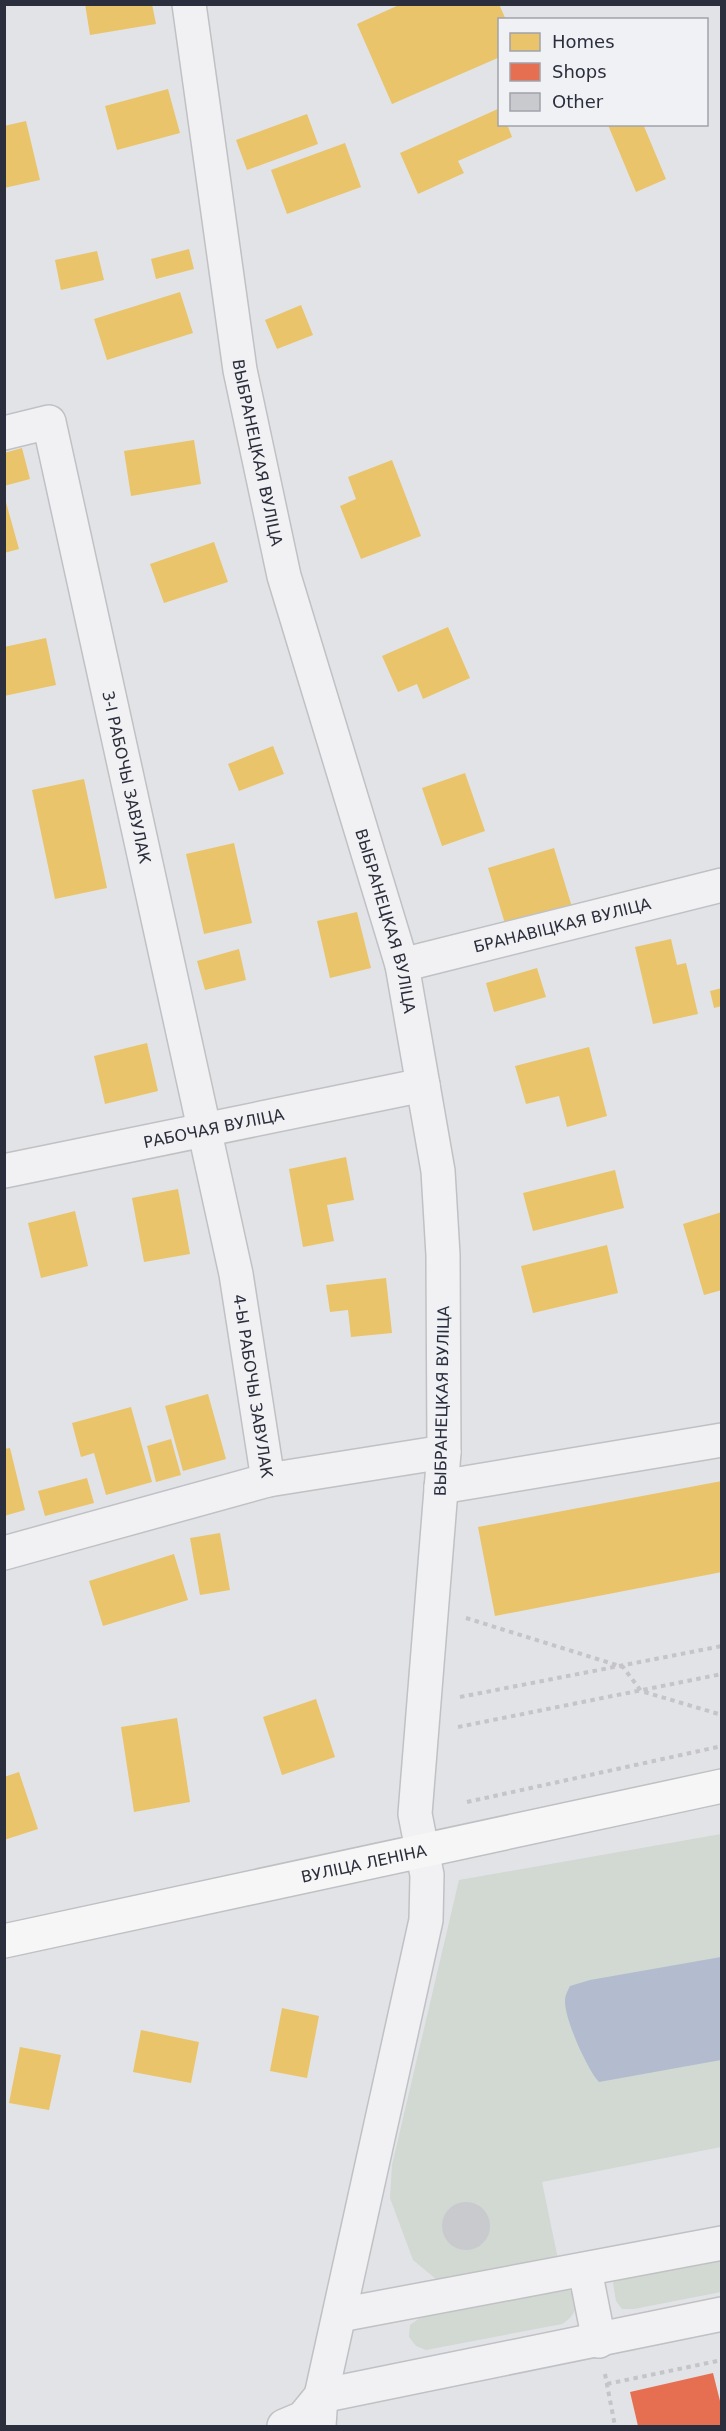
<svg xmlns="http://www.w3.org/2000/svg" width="726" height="2431" font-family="'DejaVu Sans',sans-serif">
  <rect width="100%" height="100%" fill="#e2e3e6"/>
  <path fill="#d1d9d2" d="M721 1834V2147L542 2182 559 2264 477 2280 436 2279 413 2260 390 2198 392 2165 459 1880Z
    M721 2252V2292L634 2309H622L616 2301 613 2283 618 2275Z
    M557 2288 573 2291C577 2308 577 2314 562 2324L426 2350 416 2346 409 2337 410 2325 424 2315Z"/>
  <path fill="#b3bbce" d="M721 1957V2060L599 2082C587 2069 564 2018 565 2000 565 1996 568 1990 570 1986L590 1980Z"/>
  <path fill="#e9c46a" d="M85 4H152L156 24 90 35Z
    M401 4H499L506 20H500V57L392 104 357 24Z
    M168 89 180 133 117 150 105 106Z
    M500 108V124H507L512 137 458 161 464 173 418 194 400 153Z
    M307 114 318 144 247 170 236 140Z
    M26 121 40 180 4 188V126Z
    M643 124 666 179 636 192 608 125Z
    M345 143 361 187 287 214 271 170Z
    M189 249 194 269 156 279 151 259Z
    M97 251 104 280 61 290 55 260Z
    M180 292 193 333 107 360 94 319Z
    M301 305 313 335 277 349 265 320Z
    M194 440 201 484 131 496 124 451Z
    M22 448 30 479 4 486V453Z
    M392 460 421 536 361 559 340 506 356 499 348 477Z
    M4 495 19 549 4 553Z
    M214 542 228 582 164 603 150 564Z
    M448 627 470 678 423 699 417 684 398 692 382 656Z
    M46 638 56 685 4 696V647Z
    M273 746 284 774 239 791 228 764Z
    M465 773 485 831 442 846 422 788Z
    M84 779 107 888 55 899 32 790Z
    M234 843 252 923 204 934 186 854Z
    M554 848 572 907 506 927 488 868Z
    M357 912 371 968 330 978 317 921Z
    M671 939 677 965 686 963 698 1014 653 1024 635 947Z
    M239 949 246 980 205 990 197 961Z
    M537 968 546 997 494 1012 486 983Z
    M722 988V1006L714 1008 710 991Z
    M147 1043 158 1091 105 1104 94 1056Z
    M589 1047 607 1116 567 1127 559 1096 526 1104 515 1066Z
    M346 1157 354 1200 327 1205 334 1241 303 1247 289 1169Z
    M615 1170 624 1208 533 1231 523 1193Z
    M178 1189 190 1254 144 1262 132 1198Z
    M75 1211 88 1266 41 1278 28 1223Z
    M722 1212V1290L704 1295 683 1224Z
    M607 1245 618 1293 533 1313 521 1266Z
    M386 1278 392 1333 351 1337 348 1310 330 1312 326 1285Z
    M208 1394 226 1459 183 1471 165 1406Z
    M131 1407 152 1482 106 1495 94 1453 81 1457 72 1423Z
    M171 1439 181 1475 156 1482 147 1446Z
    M10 1448 25 1510 4 1516V1449Z
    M87 1478 94 1503 45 1516 38 1491Z
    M722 1481V1572L495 1616 478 1527Z
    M220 1533 230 1590 200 1595 190 1538Z
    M174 1554 188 1600 103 1626 89 1581Z
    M316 1699 335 1757 282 1775 263 1717Z
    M177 1718 190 1802 134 1812 121 1727Z
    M19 1772 38 1829 4 1840V1777Z
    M282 2008 319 2016 307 2078 270 2071Z
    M141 2030 199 2042 191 2083 133 2072Z
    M20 2047 61 2055 49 2110 9 2103Z"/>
  <path fill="#e76f51" d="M713 2373 722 2409V2426H638L630 2392Z"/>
  <path fill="#c8cacd" d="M442 2226a24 24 0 1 1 48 0a24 24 0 1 1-48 0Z"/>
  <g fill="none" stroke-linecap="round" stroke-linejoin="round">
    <g stroke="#c0c1c4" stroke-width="36">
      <g id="minor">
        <path id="s1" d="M189 4 240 370 284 576 402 965 438 1171 443 1255 444 1452 415 1814 427 1875 426 1920 321 2396 319 2426"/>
        <path id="s2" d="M4 433 49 422 236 1274 268 1480 4 1553"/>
        <path id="s3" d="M402 965 722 885"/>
        <path id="s4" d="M4 1171 423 1085"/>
        <path d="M268 1480 444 1452"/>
        <path d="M441 1487 722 1440"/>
        <path d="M585 2270 599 2341"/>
        <path d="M340 2315 722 2243"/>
        <path d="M284 2426 303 2418 321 2396 722 2314"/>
      </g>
    </g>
    <g stroke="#bfc0c3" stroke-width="36">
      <g id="major">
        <path id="s5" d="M4 1941 722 1786"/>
      </g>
    </g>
    <path stroke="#c4c4c9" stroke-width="4" stroke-dasharray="4.5 4.5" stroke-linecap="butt" d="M466 1618 623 1667 641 1691 722 1715
      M460 1697 722 1646
      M458 1727 722 1674
      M467 1802 722 1746
      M605 2374 615 2426
      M607 2384 722 2360"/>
    <use href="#minor" stroke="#f1f1f3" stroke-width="33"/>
    <use href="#major" stroke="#f6f6f6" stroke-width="33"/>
  </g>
  <g text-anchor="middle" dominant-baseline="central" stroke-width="6" stroke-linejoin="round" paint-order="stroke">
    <g font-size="16" fill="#2b2e3d" stroke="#f0f1f5">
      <text stroke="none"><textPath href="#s1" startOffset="454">ВЫБРАНЕЦКАЯ ВУЛІЦА</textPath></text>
      <text stroke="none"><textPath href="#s2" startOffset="410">3-І РАБОЧЫ ЗАВУЛАК</textPath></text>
      <text stroke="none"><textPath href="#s1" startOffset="940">ВЫБРАНЕЦКАЯ ВУЛІЦА</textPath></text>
      <text stroke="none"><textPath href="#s3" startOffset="165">БРАНАВІЦКАЯ ВУЛІЦА</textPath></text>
      <text stroke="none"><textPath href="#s4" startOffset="214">РАБОЧАЯ ВУЛІЦА</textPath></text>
      <text stroke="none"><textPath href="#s2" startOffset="1032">4-Ы РАБОЧЫ ЗАВУЛАК</textPath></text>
      <text transform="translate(442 1401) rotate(-89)">ВЫБРАНЕЦКАЯ ВУЛІЦА</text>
      <text stroke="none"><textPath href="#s5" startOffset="368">ВУЛІЦА ЛЕНІНА</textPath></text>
    </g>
  </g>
  <rect width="726" height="2431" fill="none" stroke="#2b2e3d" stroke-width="12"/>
  <rect x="498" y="18" width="210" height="108" fill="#f0f1f5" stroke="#a1a3ab" stroke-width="1.5"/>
  <rect x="510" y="33" width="30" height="18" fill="#e9c46a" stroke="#a1a3ab" stroke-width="1.5"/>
  <text x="552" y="48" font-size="18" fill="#2b2e3d">Homes</text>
  <rect x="510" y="63" width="30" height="18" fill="#e76f51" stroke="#a1a3ab" stroke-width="1.5"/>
  <text x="552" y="78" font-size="18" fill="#2b2e3d">Shops</text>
  <rect x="510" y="93" width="30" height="18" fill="#c8cacd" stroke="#a1a3ab" stroke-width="1.5"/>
  <text x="552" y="108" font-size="18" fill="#2b2e3d">Other</text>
</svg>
